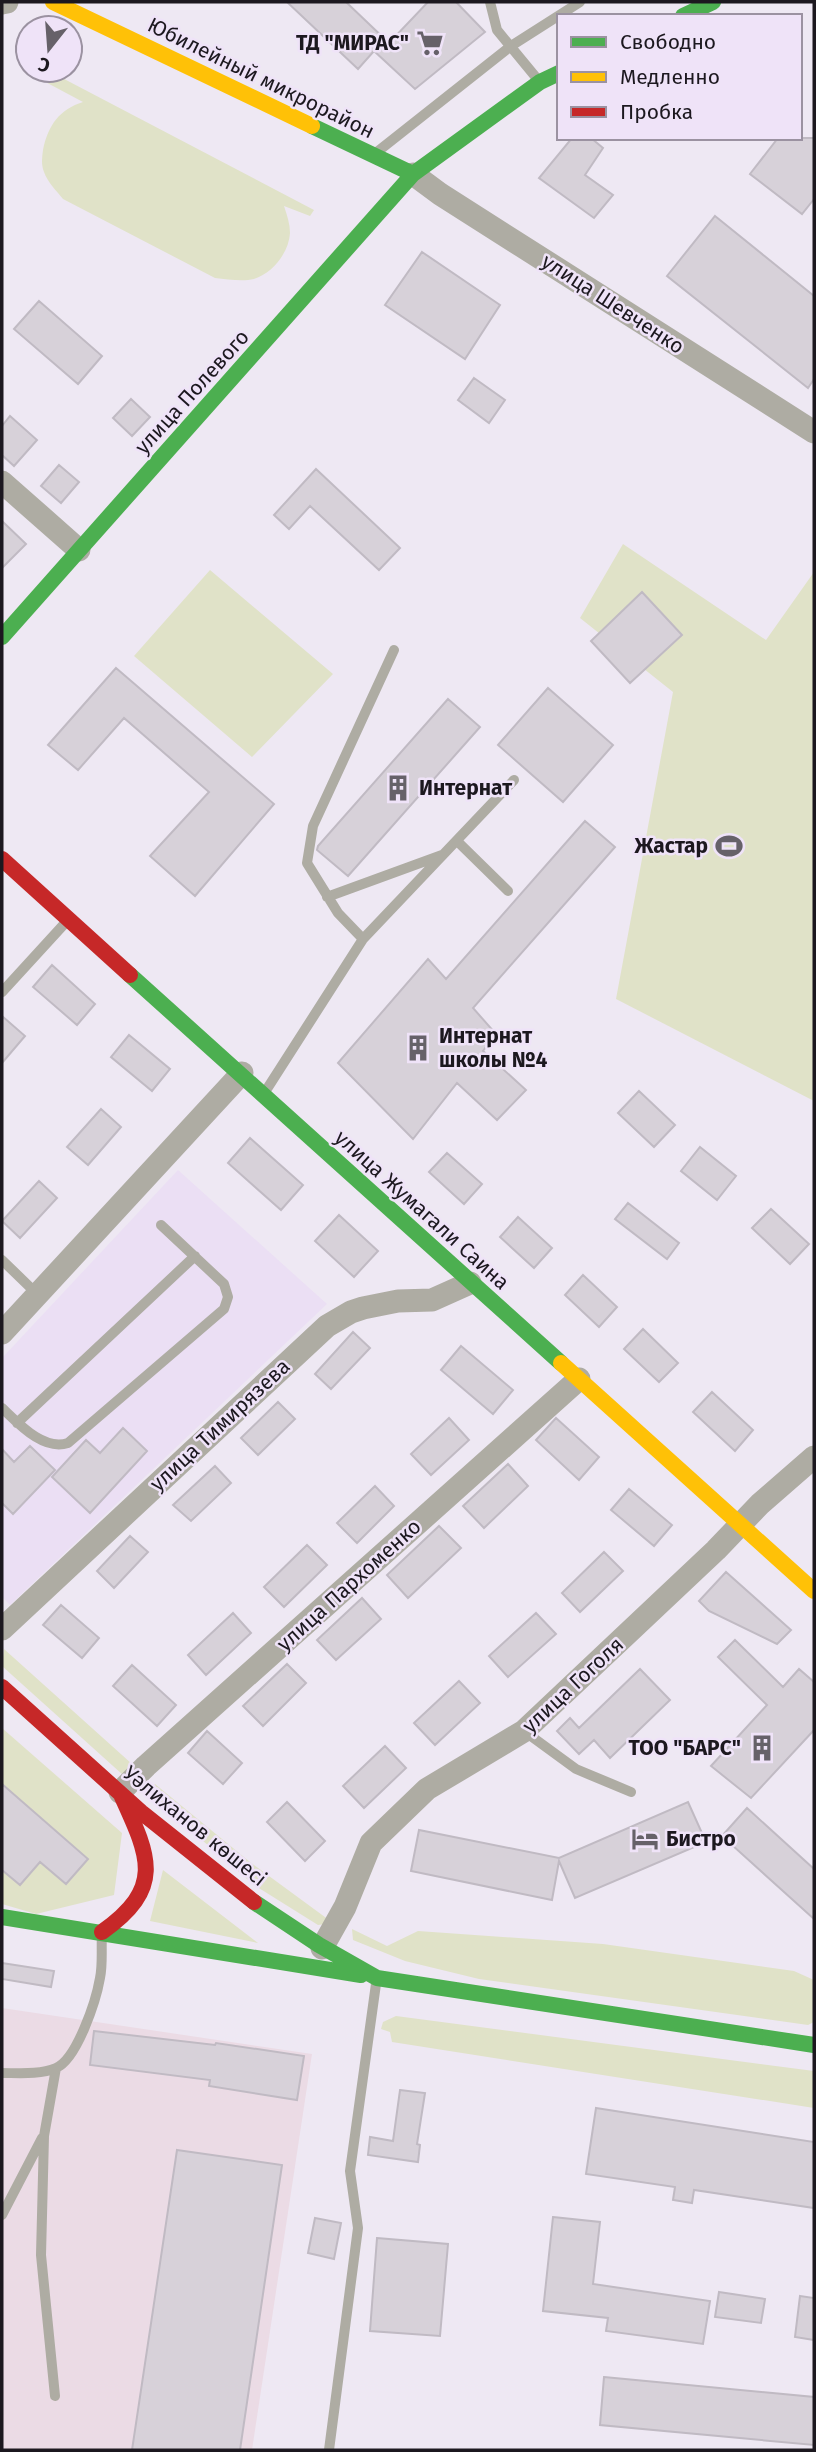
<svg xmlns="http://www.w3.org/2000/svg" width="816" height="2452" font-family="'Fira Sans',sans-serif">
  <rect width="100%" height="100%" fill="#eee8f3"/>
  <path fill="#ebdff4" d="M178 1170 327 1304 10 1605 2 1597V1358Z"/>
  <path fill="#ebdbe5" d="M2 2008 312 2054 252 2450H2Z"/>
  <path fill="#e0e2c8" d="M42 70H47L314 210 310 216 284 206C287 215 290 224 290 233 289 252 273 273 254 279 242 282 227 279 215 278L63 199C56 190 48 183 44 172 41 165 42 157 43 150 48 125 60 109 83 102L38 78Z
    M623 544 766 640 814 572V1101L616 999 673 692 580 618Z
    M210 570 333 674 252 757 134 656Z
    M4 1649 132 1764 123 1775 2 1666Z
    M2 1728 122 1833 114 1895 36 1914 2 1904Z
    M155 1784 250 1862 329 1920 326 1924 318 1925 254 1885 151 1796V1789Z
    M163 1870 258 1943 150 1921Z
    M352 1929 387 1946 418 1931 603 1944 794 1971 814 1980V2022L808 2025 479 1979 405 1961 353 1940Z
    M396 2016 814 2071V2108L392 2042 390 2032 381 2029 383 2022Z"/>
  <path fill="#d7d1d9" stroke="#c0bac3" stroke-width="2" d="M287 2H346L389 43 428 2H456L485 32 415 89 374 51 358 69Z
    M572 138H591L603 148 585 175 613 195 594 218 539 178Z
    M778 138H814V199L802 214 750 174Z
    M715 216 814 296V379L808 388 667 276Z
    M422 252 500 305 465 359 385 305Z
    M39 301 102 356 78 384 14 329Z
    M474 378 505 400 489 423 458 400Z
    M131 399 150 417 132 436 113 418Z
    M10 416 37 440 14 466 2 455V426Z
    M59 465 79 482 61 503 41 486Z
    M316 469 400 548 379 570 310 506 289 529 274 515Z
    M2 521 26 544 2 568Z
    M642 592 682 635 630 683 591 641Z
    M116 668 274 804 195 896 150 856 209 792 124 718 78 770 48 745Z
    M548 688 613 745 563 802 498 745Z
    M448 699 480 727 348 876 317 850 318 846Z
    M585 821 615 847 473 1008 496 1034 483 1051 526 1090 497 1120 457 1083 413 1139 338 1063 428 959 446 979Z
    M52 965 95 1004 77 1025 33 987Z
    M2 1016 25 1036 2 1063Z
    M129 1035 170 1069 152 1091 111 1057Z
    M639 1091 675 1125 654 1147 618 1113Z
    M101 1109 121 1127 88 1165 67 1147Z
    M250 1138 303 1185 281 1210 228 1163Z
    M700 1147 736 1176 717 1200 681 1171Z
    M447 1153 482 1184 464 1204 429 1172Z
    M39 1181 57 1198 20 1238 2 1221Z
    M628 1203 679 1243 667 1259 615 1219Z
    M771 1209 809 1244 790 1264 752 1228Z
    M339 1215 378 1251 354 1277 315 1241Z
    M518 1217 552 1248 534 1268 500 1237Z
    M583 1275 617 1307 599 1327 565 1295Z
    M643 1329 678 1363 659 1382 624 1349Z
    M353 1332 370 1348 331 1389 315 1374Z
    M461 1346 513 1390 493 1414 441 1370Z
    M712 1392 753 1430 735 1451 693 1412Z
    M278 1402 295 1419 258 1455 241 1438Z
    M449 1418 469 1440 431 1475 411 1454Z
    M556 1418 599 1457 579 1480 536 1440Z
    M123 1428 147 1451 90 1513 52 1477 86 1440 100 1453Z
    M30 1446 55 1470 13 1514 2 1503V1449L14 1462Z
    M508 1464 528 1486 484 1528 463 1506Z
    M215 1466 231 1483 191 1521 173 1505Z
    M375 1486 394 1506 357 1543 337 1523Z
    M629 1489 672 1525 654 1546 611 1510Z
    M439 1526 461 1548 408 1598 387 1575Z
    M130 1536 148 1552 114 1588 97 1571Z
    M307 1545 327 1565 284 1607 264 1587Z
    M604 1552 623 1571 580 1612 562 1593Z
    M726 1572 791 1630 777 1644 709 1611 699 1601Z
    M362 1598 381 1619 336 1660 317 1640Z
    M61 1605 99 1638 82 1658 43 1625Z
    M233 1613 251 1633 206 1675 188 1655Z
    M536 1613 556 1634 508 1677 489 1656Z
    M735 1640 783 1687 799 1669 814 1682V1730L751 1798 711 1766 767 1705 718 1657Z
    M287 1664 306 1683 263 1726 243 1706Z
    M132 1665 176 1705 157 1726 113 1686Z
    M640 1669 670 1700 610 1758 594 1740 579 1754 557 1731 570 1718 579 1728Z
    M459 1681 480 1703 435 1745 414 1723Z
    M207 1731 242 1763 223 1784 188 1753Z
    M385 1746 406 1768 364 1808 343 1786Z
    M2 1784 88 1859 66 1884 40 1862 20 1885 2 1870Z
    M287 1802 325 1841 305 1861 267 1822Z
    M688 1802 706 1842 575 1898 559 1861 552 1900 411 1871 419 1830 559 1858Z
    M747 1808 814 1869V1919L722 1836Z
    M2 1963 54 1971 51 1987 2 1979Z
    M94 2031 215 2045 216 2043 304 2056 297 2100 209 2086 210 2080 90 2065Z
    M400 2090 425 2093 417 2144 420 2145 418 2162 368 2155 370 2137 393 2141Z
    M596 2108 814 2142V2208L694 2190 692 2203 673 2200 675 2187 586 2174Z
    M177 2150 282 2165 240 2450H132Z
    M553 2217 600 2222 593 2284 710 2301 703 2344 606 2331 608 2318 543 2311Z
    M315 2218 341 2223 334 2259 308 2253Z
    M377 2238 448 2244 440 2336 370 2331Z
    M719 2292 765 2299 761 2323 715 2317Z
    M800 2296 814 2298V2340L795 2337Z
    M604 2377 814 2397V2445L600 2425Z"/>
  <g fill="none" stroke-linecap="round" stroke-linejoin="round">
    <path stroke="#aeaca3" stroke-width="10" d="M490 2 497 30 539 81
      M377 152 511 46 580 2
      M457 841 508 891
      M327 897 442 855
      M363 939 338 913 307 863 313 826 394 650
      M2 992 67 921
      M265 1092 363 939 514 780
      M2 1260 37 1294
      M2 1408C19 1424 43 1451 68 1443L224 1309 228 1297 224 1284 161 1225
      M17 1423 195 1256
      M524 1731 576 1769 631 1792
      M2 2073C18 2073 40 2075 56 2068 77 2059 96 2001 100 1978 103 1964 101 1948 102 1935
      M2 2215 42 2138
      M55 2396 41 2255 44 2136 56 2068
      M329 2450 358 2228 350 2171 376 1984"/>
    <path stroke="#aeaca3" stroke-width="23" d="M2 3 7 2
      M413 174 440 194 814 432
      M2 482 79 550
      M2 1333 242 1073
      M2 1629 327 1326 351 1312 363 1308 398 1301 432 1300 470 1283
      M120 1792 146 1766 579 1379
      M322 1948 345 1907 371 1843 427 1789 524 1731 716 1550 760 1504 814 1457"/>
    <path stroke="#4caf50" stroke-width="16" d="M683 16 713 2
      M312 126 413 174
      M2 637 413 174 540 82 559 73
      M130 975 561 1363
      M254 1902 319 1945 377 1978 814 2045
      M2 1917 361 1975"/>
    <path stroke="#ffc107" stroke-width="16" d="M53 2 312 126
      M561 1363 814 1591"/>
    <path stroke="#c62828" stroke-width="16" d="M2 859 130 975
      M2 1687 141 1812 254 1902
      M102 1932C164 1888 150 1858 122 1797"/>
  </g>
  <defs>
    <g id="supermarket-bare" transform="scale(2.1)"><path d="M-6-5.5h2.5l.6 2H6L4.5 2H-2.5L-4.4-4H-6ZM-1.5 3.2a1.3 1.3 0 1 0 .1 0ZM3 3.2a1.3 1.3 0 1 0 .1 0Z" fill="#666169" stroke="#efe3f8" stroke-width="2.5" paint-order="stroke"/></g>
    <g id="building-bare" transform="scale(2.1)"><path d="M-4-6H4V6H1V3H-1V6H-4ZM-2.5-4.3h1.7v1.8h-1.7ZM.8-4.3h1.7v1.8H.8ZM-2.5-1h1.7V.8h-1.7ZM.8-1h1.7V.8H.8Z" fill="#666169" stroke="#efe3f8" stroke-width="2.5" paint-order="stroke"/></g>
    <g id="stadium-bare" transform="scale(2.1)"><path d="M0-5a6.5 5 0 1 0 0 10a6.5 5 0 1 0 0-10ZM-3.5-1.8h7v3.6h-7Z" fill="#666169" stroke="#efe3f8" stroke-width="2.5" paint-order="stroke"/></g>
    <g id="hotel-bare" transform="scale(2.1)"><path d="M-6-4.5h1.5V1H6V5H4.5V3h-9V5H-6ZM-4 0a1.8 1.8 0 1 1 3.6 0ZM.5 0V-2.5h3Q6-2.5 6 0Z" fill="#666169" stroke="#efe3f8" stroke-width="2.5" paint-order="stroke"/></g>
  </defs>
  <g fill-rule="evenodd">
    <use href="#supermarket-bare" x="430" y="43"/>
    <use href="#building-bare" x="398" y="788"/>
    <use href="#stadium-bare" x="729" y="846"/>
    <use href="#building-bare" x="418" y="1048"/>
    <use href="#building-bare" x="762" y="1748"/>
    <use href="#hotel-bare" x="645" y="1839"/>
  </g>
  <g text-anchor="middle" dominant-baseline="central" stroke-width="5" stroke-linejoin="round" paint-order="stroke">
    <g font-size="21" font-weight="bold" fill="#1c181f" stroke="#efe3f8" text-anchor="end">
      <text x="409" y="43">ТД "МИРАС"</text>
      <text x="419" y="788" text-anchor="start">Интернат</text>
      <text x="708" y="846">Жастар</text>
      <text x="439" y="1036" text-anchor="start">Интернат<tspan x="439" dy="24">школы №4</tspan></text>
      <text x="741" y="1748">ТОО "БАРС"</text>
      <text x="666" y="1839" text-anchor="start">Бистро</text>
    </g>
    <g font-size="21" fill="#1c181f" stroke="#efe3f8">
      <text transform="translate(261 78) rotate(26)">Юбилейный микрорайон</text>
      <text transform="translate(613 304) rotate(33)">улица Шевченко</text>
      <text transform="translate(192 392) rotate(-48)">улица Полевого</text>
      <text transform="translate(422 1210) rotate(42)">улица Жумагали Саина</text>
      <text transform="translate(220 1425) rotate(-43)">улица Тимирязева</text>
      <text transform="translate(349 1585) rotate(-42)">улица Пархоменко</text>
      <text transform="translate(573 1685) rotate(-43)">улица Гоголя</text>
      <text transform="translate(195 1826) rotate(39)">Уәлиханов көшесі</text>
    </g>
  </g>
  <rect width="816" height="2452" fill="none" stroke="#1c181f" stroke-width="7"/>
  <rect x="557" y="14" width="245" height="126" fill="#efe3f8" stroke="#9b92a1" stroke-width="2"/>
  <rect x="571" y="37" width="35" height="10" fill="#4caf50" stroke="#9b92a1" stroke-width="2"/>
  <text x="620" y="49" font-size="21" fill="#1c181f">Свободно</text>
  <rect x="571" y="72" width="35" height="10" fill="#ffc107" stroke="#9b92a1" stroke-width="2"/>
  <text x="620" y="84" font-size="21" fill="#1c181f">Медленно</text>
  <rect x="571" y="107" width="35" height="10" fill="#c62828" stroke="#9b92a1" stroke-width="2"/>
  <text x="620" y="119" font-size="21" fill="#1c181f">Пробка</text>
  <g transform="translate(49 49) rotate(197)"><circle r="33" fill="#efe3f8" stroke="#9b92a1" stroke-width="2"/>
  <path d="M0-5L12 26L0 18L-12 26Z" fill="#666169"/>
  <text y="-10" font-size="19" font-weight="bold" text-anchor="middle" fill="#1c181f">С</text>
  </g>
</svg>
